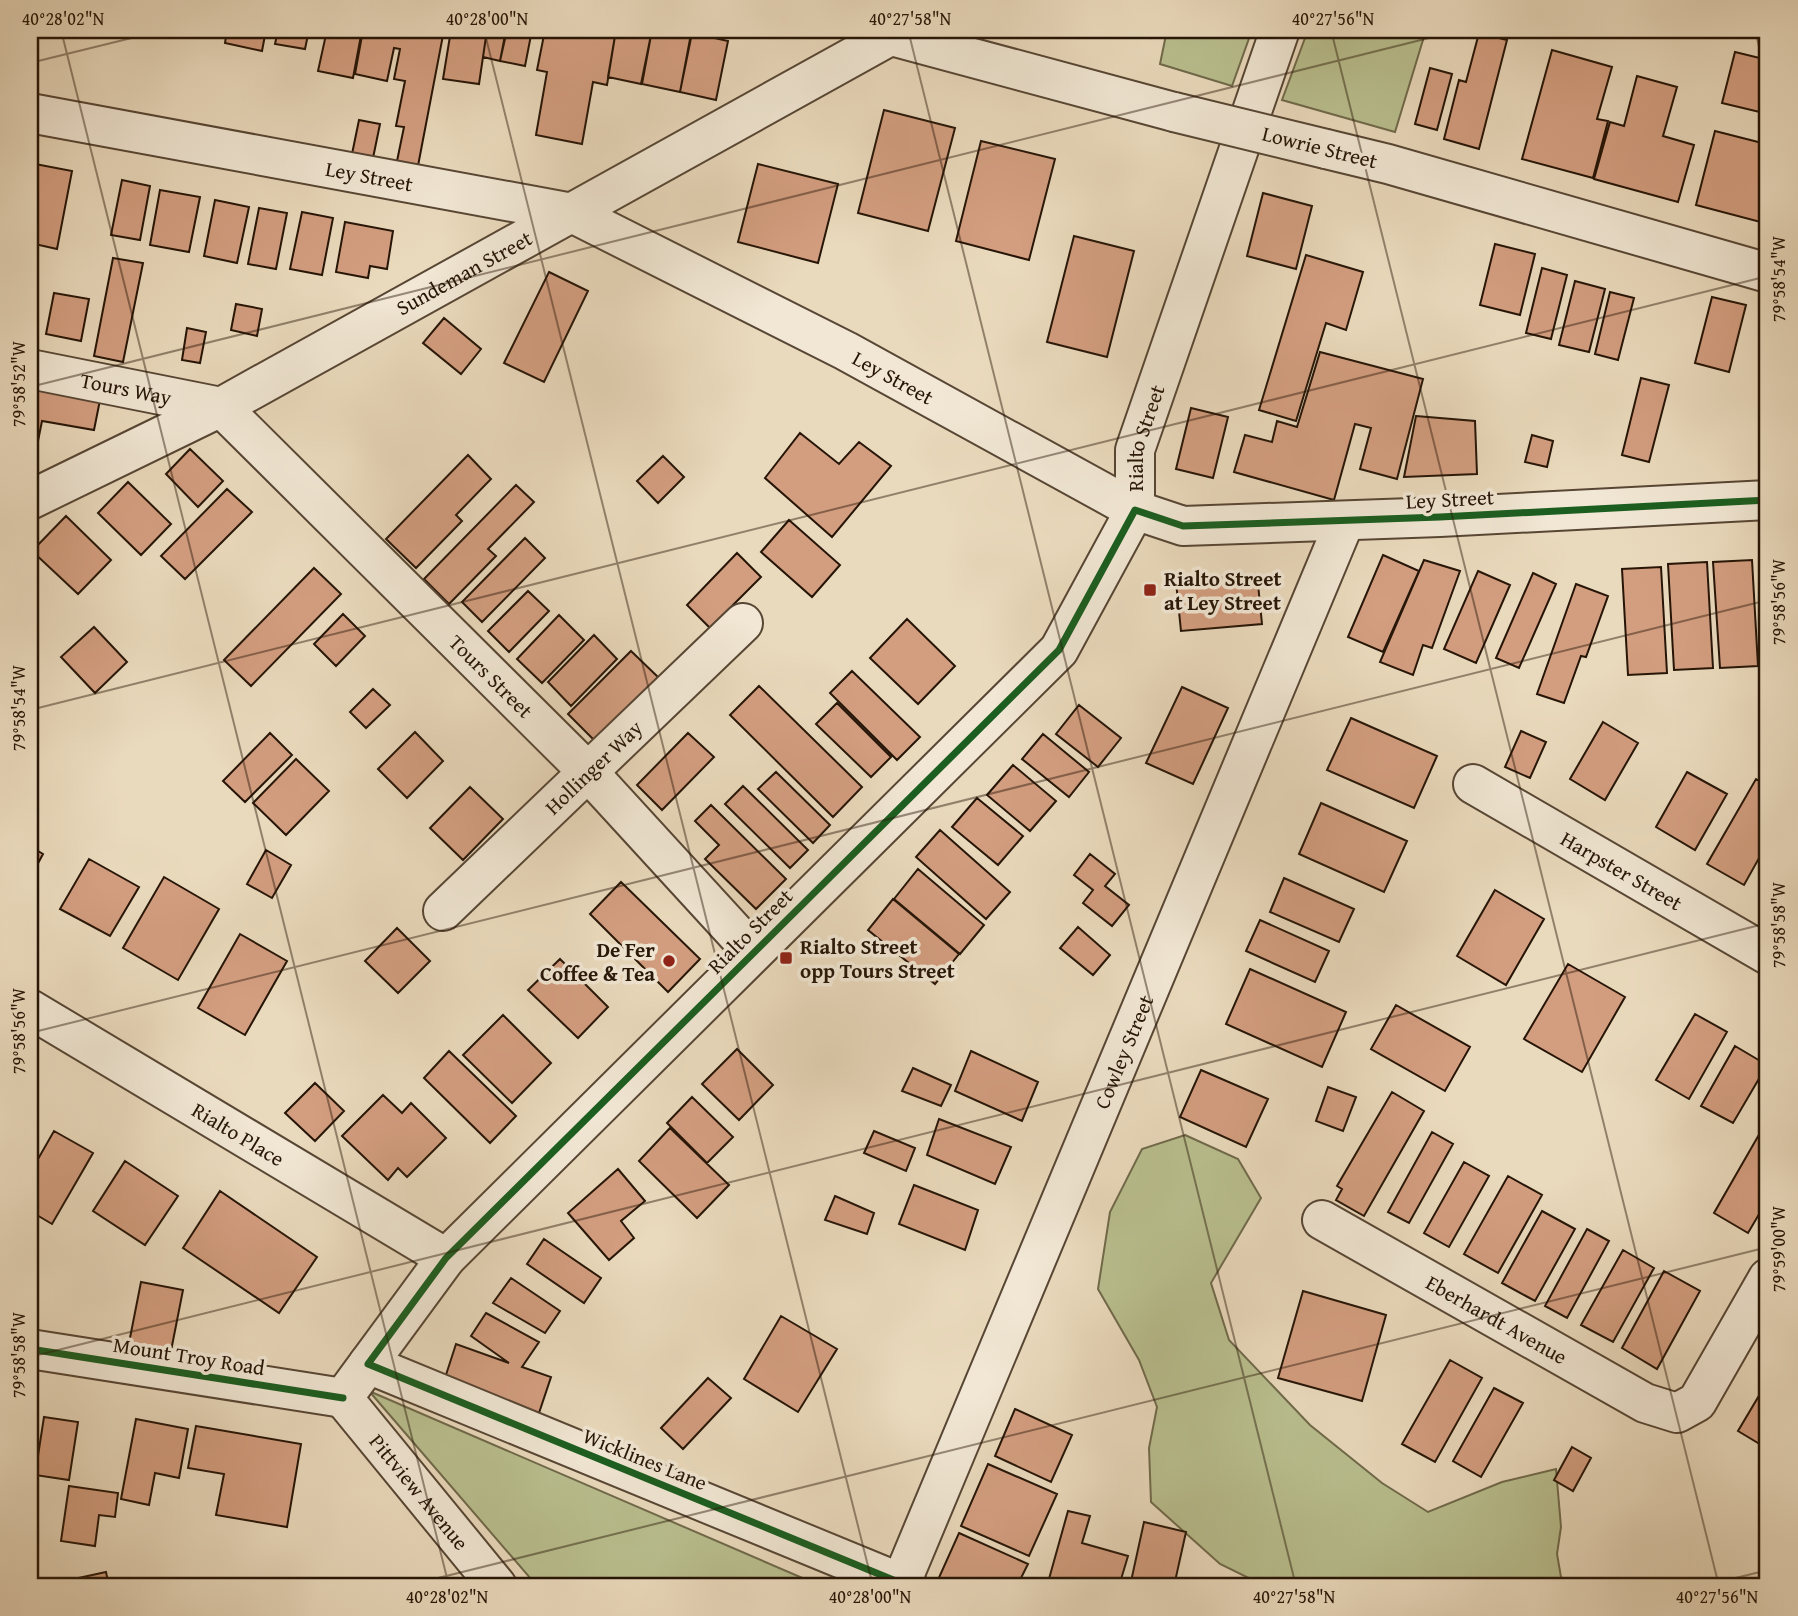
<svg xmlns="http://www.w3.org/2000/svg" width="1798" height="1616" font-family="'Gentium Book Plus',serif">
  <rect width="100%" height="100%" fill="#eadabd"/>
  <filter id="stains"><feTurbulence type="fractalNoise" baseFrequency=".00286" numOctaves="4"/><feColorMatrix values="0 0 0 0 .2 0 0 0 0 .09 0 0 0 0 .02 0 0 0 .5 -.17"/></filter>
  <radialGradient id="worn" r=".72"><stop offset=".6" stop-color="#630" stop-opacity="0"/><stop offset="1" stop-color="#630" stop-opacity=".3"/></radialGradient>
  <path fill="#b9bf8f" stroke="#706a4b" stroke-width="2" d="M1167 30H1252L1232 86 1160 64Z
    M1308 30H1426L1395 132 1282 100Z
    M1185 1135 1238 1159 1261 1198 1211 1283 1229 1340 1310 1425 1382 1483 1428 1512 1502 1482 1556 1469 1561 1527 1557 1554 1561 1577 1575 1586H1265L1220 1564 1151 1502 1149 1448 1157 1407 1139 1360 1098 1289 1110 1212 1142 1149Z
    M369 1391 821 1586H537Z"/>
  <path fill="#d39e80" stroke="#261507" stroke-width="2" d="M227 30H266L262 51 225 43Z
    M278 30H309L305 49 275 44Z
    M327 30H362L353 78 318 71Z
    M363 30H444L417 171 396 166 404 127 396 126 405 81 394 79 400 49 394 48 387 81 355 74Z
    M451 30H487L479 84 443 79Z
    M487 30H506L500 61 483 57Z
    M507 30H532L525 66 500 61Z
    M545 30H616L607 85 593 82 582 144 536 135 547 72 537 70Z
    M616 30H652L641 84 608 77Z
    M652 30H672L691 34 680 92 642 84Z
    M1118 30H1153L1150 38Z
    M692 33 728 41 716 100 680 92Z
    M1479 33 1507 40 1479 149 1444 139 1459 80 1466 82Z
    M1552 50 1612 67 1597 119 1608 121 1593 178 1522 159Z
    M1735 52 1768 60V114L1722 103Z
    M1430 68 1452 74 1437 130 1415 124Z
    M1637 76 1677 87 1663 136 1694 145 1678 202 1594 179 1610 122 1624 126Z
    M884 110 955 128 928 231 858 213Z
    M359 120 380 124 373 158 352 154Z
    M1715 131 1766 144 1768 137V224L1696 205Z
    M981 141 1055 159 1029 260 956 241Z
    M30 163 72 171 57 249 30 243Z
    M758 164 838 184 818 263 738 242Z
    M122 180 150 186 140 240 111 235Z
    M160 190 200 197 189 252 150 245Z
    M1263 193 1312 206 1296 269 1247 256Z
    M215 200 249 207 237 263 204 256Z
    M259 208 287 213 276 269 248 264Z
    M302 212 333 218 322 275 290 269Z
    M345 222 393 231 387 269 370 266 368 278 336 272Z
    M1074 236 1134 251 1107 357 1047 342Z
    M1495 244 1535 254 1520 315 1480 305Z
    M1306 255 1363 272 1346 330 1326 323 1296 421 1259 410Z
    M113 258 143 263 123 362 94 356Z
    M1542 268 1567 275 1551 339 1526 333Z
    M549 272 588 291 544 382 504 363Z
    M1575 281 1605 289 1589 352 1559 345Z
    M1610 292 1634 298 1618 360 1595 354Z
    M54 293 89 299 81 341 46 334Z
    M1712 297 1746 305 1729 372 1695 363Z
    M236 304 262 309 257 336 231 330Z
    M444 318 481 349 461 374 423 343Z
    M187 328 206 332 200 363 182 360Z
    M1320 352 1423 379 1397 479 1360 469 1371 428 1355 424 1334 500 1234 472 1245 435 1272 442 1277 421 1297 427Z
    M1641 378 1669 385 1649 462 1622 455Z
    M30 387 100 400 94 430 42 421 34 461 30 460Z
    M1191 408 1228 417 1213 478 1176 469Z
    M1416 416 1475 421 1477 474 1404 477Z
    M800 433 839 464 859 442 891 466 832 537 765 478Z
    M1532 435 1553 441 1547 467 1525 462Z
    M190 449 223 481 198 507 166 474Z
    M468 455 491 479 456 515 462 521 416 568 386 539Z
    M663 456 684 477 658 503 637 481Z
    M128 482 171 524 141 555 98 513Z
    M516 485 534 502 488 549 496 556 449 604 424 579Z
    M227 489 252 512 185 579 161 556Z
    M66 516 111 560 78 594 32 551Z
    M789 520 840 565 812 597 761 552Z
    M525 538 545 558 482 622 462 602Z
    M737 553 761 577 710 628 687 605Z
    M1383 555 1419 571 1383 652 1348 637Z
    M1424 560 1460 571 1432 648 1423 645 1413 675 1380 662Z
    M1752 560 1758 666 1720 668 1713 562Z
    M1707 562 1713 668 1674 670 1668 564Z
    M1661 567 1667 673 1628 675 1622 569Z
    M314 568 341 594 251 686 224 660Z
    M1760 569H1768V725L1765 724Z
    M1478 571 1510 585 1476 663 1444 649Z
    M1533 573 1556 584 1519 668 1496 658Z
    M1257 574 1262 624 1181 631 1176 582Z
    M1576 584 1608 596 1586 657 1581 656 1564 703 1537 694Z
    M528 591 549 611 509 652 488 631Z
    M343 614 365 636 336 666 314 644Z
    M559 615 584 640 542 683 517 659Z
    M907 619 955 666 918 704 870 658Z
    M94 627 127 662 95 693 61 657Z
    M594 635 617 659 571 706 548 682Z
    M631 651 659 678 596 742 568 714Z
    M852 671 920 737 897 760 830 693Z
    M759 686 862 787 833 817 730 715Z
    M1182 687 1228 708 1193 784 1146 763Z
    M373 689 390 705 366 728 350 712Z
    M837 703 891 757 871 777 816 724Z
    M1079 705 1121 738 1098 767 1056 734Z
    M1351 718 1437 756 1414 808 1327 770Z
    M1603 722 1638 743 1605 800 1570 779Z
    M1521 731 1546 742 1530 778 1505 767Z
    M415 732 443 761 407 798 378 769Z
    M270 733 292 755 245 802 223 781Z
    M688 733 714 757 662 810 637 785Z
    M1043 734 1089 772 1069 797 1022 759Z
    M296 759 329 791 286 835 253 803Z
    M1013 765 1056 801 1030 831 987 795Z
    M776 772 830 825 813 843 758 789Z
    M1687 772 1727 794 1695 850 1656 827Z
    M1756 779 1768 786V842L1744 885 1707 864Z
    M743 786 808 850 790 868 725 804Z
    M470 787 503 819 463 860 430 828Z
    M977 798 1023 836 998 865 952 827Z
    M1321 803 1407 841 1384 892 1299 854Z
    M711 805 786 879 756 909 705 859 719 845 695 821Z
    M940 830 1010 892 986 919 916 857Z
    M30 846 43 854 30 878Z
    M266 850 291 865 272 898 247 884Z
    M1090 854 1115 874 1105 886 1129 905 1112 926 1083 903 1093 890 1074 875Z
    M89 859 139 887 110 936 60 909Z
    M918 869 984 925 960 954 894 899Z
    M164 877 219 909 178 980 123 948Z
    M1284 878 1354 909 1339 942 1270 912Z
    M621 882 700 959 668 992 590 914Z
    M1495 890 1544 919 1506 985 1457 956Z
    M893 899 959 954 935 984 868 930Z
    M1260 920 1329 951 1315 982 1246 951Z
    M1078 927 1110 955 1093 975 1060 948Z
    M397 928 430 961 398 993 365 961Z
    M240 934 287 961 245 1035 198 1008Z
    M560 959 608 1007 578 1038 528 990Z
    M1568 964 1625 997 1582 1072 1524 1039Z
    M1250 969 1346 1012 1322 1067 1226 1024Z
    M1396 1005 1470 1047 1445 1091 1371 1049Z
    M1695 1014 1727 1032 1689 1099 1656 1080Z
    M503 1015 551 1063 512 1103 463 1055Z
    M1735 1046 1767 1065 1733 1123 1701 1106Z
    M737 1049 773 1085 739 1120 702 1084Z
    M449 1051 516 1116 490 1143 424 1078Z
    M971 1051 1038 1082 1022 1121 955 1091Z
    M913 1068 951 1085 941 1106 902 1091Z
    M1201 1070 1268 1099 1246 1147 1180 1117Z
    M315 1083 344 1111 315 1141 285 1113Z
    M1328 1087 1356 1097 1343 1131 1316 1121Z
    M1392 1092 1424 1111 1364 1216 1336 1200 1342 1189 1337 1186Z
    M383 1095 402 1113 411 1103 446 1138 407 1177 398 1168 388 1180 342 1136Z
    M692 1097 733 1137 707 1163 667 1123Z
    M939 1119 1011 1147 995 1184 927 1155Z
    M1768 1119V1199L1748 1233 1714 1213Z
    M670 1128 729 1185 697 1218 639 1161Z
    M54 1131 93 1153 52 1224 30 1211V1173Z
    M874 1131 915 1148 906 1171 864 1153Z
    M1432 1132 1453 1144 1409 1223 1388 1212Z
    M125 1161 178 1196 145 1245 93 1211Z
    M1464 1162 1489 1176 1449 1247 1424 1233Z
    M618 1169 645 1201 621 1221 634 1238 609 1260 568 1213Z
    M1508 1176 1542 1195 1498 1273 1464 1254Z
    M914 1185 978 1210 965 1250 899 1224Z
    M220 1191 317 1257 279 1313 183 1248Z
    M835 1196 874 1213 867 1234 825 1220Z
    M1542 1211 1575 1229 1535 1301 1502 1283Z
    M1587 1229 1609 1241 1567 1318 1545 1306Z
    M544 1239 601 1278 584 1303 527 1264Z
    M1623 1250 1654 1268 1613 1342 1581 1325Z
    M1664 1271 1700 1291 1657 1369 1622 1348Z
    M511 1278 560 1311 545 1333 493 1303Z
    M141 1282 183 1290 170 1356 128 1348Z
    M1303 1291 1386 1315 1362 1401 1278 1378Z
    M486 1313 539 1342 522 1367 551 1377 539 1413 444 1381 456 1344 509 1363 471 1336Z
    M781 1316 837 1349 798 1412 744 1379Z
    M1450 1360 1482 1378 1435 1462 1402 1444Z
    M708 1378 731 1398 683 1449 661 1428Z
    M1494 1388 1523 1403 1481 1477 1453 1461Z
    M1760 1394 1768 1399V1449L1738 1431Z
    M1015 1409 1072 1435 1051 1482 995 1456Z
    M44 1417 78 1422 69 1480 35 1475Z
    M136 1419 188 1429 179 1478 155 1473 149 1505 121 1499Z
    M196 1426 301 1444 287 1527 216 1515 224 1474 188 1468Z
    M1572 1447 1591 1458 1573 1491 1554 1480Z
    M988 1464 1057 1494 1029 1556 961 1526Z
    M69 1486 118 1493 115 1517 99 1515 95 1546 61 1541Z
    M1068 1511 1090 1516 1082 1543 1128 1556 1119 1586H1047Z
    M1144 1522 1186 1532 1174 1586H1130Z
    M959 1533 1028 1564 1017 1586H945L937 1582Z
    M106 1572 109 1586H65L60 1582Z"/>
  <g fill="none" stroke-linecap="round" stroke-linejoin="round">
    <g stroke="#574634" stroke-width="42">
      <g id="minor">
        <path d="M869 30 1174 112"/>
        <path id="s1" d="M30 113 572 213 846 351 1135 510 1183 526 1440 517 1768 500"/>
        <path d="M1326 149 1388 164 1768 273"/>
        <path id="s2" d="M30 369 221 407 588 772 753 952"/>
        <path id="s3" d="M30 500 221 407 892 35"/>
        <path id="s4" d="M1473 784 1768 955"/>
        <path id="s5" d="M443 911 743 623"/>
        <path id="s6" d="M30 1009 446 1258"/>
        <path id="s7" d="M1322 1220 1645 1403 1677 1413 1697 1402 1768 1278"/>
        <path d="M30 1349 343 1398"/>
        <path d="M368 1364 908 1586"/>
        <path id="s8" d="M343 1398 446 1258 1059 650 1135 510V450L1280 30"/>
        <path id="s9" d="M343 1398 497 1586"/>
        <path id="s10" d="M901 1583 1345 521"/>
      </g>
    </g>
    <use href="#minor" stroke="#f1e7d4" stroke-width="38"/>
    <g stroke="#574634" stroke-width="42" stroke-linecap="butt">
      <path id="minor-bridge" d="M1174 112 1326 149"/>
    </g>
    <use href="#minor-bridge" stroke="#f1e7d4" stroke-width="38"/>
    <g stroke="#f1e7d4" stroke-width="11">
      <path id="cycleway" d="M30 1349 343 1398
        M908 1586 368 1364 446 1258 1059 650 1135 510 1183 526 1440 517 1768 500"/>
    </g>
    <use href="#cycleway" stroke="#1b5e20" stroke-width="7"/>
  </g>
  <path fill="none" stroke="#261507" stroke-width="2" stroke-opacity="0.45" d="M61 30 449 1586M484 30 873 1586M908 30 1296 1586M1331 30 1719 1586M1755 30 1768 84M30 63 164 30M30 387 1461 30M30 710 1768 276M30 1033 1768 600M30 1357 1768 923M406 1586 1768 1247M1703 1586 1768 1570"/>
  <g fill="#8f2418" stroke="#f1e7d4" stroke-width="2.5">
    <rect x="1143" y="583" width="14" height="14" rx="3.5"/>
    <rect x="779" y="951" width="14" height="14" rx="3.5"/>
    <circle cx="669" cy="961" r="7"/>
  </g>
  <g text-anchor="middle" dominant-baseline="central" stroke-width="7" stroke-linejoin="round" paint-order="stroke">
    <g font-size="21" fill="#261507" stroke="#f1e7d4">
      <text transform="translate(1320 147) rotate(14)">Lowrie Street</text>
      <text stroke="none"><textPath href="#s1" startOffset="345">Ley Street</textPath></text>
      <text stroke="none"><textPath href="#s3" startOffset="490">Sundeman Street</textPath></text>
      <text stroke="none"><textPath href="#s1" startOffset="912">Ley Street</textPath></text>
      <text stroke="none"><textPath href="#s2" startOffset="98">Tours Way</textPath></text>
      <text stroke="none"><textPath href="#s8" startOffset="1270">Rialto Street</textPath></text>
      <text transform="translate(1450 499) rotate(-3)">Ley Street</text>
      <text stroke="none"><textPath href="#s2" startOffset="576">Tours Street</textPath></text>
      <text stroke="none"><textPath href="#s5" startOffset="208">Hollinger Way</textPath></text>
      <text stroke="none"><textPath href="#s4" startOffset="172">Harpster Street</textPath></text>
      <text transform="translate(750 931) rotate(-45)">Rialto Street</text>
      <text stroke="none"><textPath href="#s10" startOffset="576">Cowley Street</textPath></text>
      <text stroke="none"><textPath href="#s6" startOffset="243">Rialto Place</textPath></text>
      <text stroke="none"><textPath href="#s7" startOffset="201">Eberhardt Avenue</textPath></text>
      <text transform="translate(189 1356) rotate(9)">Mount Troy Road</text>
      <text transform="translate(645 1459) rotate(22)">Wicklines Lane</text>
      <text stroke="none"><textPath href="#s9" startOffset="121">Pittview Avenue</textPath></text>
    </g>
    <g font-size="21" font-weight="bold" fill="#261507" stroke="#f1e7d4" text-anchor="start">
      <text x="1164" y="578">Rialto Street<tspan x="1164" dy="24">at Ley Street</tspan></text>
      <text x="800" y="946">Rialto Street<tspan x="800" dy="24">opp Tours Street</tspan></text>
      <text x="655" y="949" text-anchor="end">De Fer<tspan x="655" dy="24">Coffee &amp; Tea</tspan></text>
    </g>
  </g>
  <rect width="1798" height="1616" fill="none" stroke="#eadabd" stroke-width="77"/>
  <rect x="38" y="38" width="1721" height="1540" fill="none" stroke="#261507" stroke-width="2.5"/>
  <g font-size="18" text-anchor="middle" fill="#261507">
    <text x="63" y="25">40°28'02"N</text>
    <text x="487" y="25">40°28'00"N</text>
    <text x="910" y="25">40°27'58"N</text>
    <text x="1333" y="25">40°27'56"N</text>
    <text transform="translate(1779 279) rotate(-90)" y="6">79°58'54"W</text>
    <text transform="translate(19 384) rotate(-90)" y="6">79°58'52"W</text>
    <text transform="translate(1779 602) rotate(-90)" y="6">79°58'56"W</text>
    <text transform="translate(19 708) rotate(-90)" y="6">79°58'54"W</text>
    <text transform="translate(1779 925) rotate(-90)" y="6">79°58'58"W</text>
    <text transform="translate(19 1031) rotate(-90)" y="6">79°58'56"W</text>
    <text transform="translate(1779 1249) rotate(-90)" y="6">79°59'00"W</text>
    <text transform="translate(19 1355) rotate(-90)" y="6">79°58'58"W</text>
    <text x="447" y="1603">40°28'02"N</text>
    <text x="870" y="1603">40°28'00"N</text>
    <text x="1294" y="1603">40°27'58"N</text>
    <text x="1717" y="1603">40°27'56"N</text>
  </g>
  <rect width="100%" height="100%" filter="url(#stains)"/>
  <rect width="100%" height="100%" fill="url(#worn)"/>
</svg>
